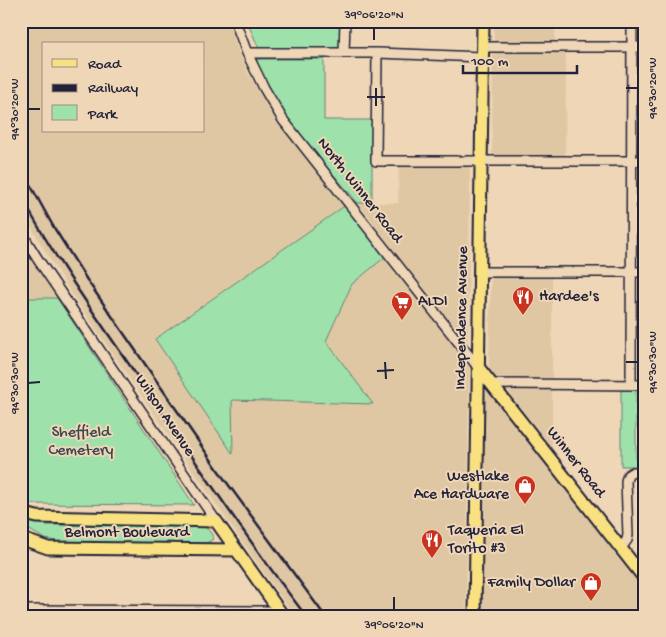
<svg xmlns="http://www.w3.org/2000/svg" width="666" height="637" font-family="'Gochi Hand',sans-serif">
  <rect width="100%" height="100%" fill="#eed6b6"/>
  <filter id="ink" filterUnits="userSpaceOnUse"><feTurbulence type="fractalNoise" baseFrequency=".02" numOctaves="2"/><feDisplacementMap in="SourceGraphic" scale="10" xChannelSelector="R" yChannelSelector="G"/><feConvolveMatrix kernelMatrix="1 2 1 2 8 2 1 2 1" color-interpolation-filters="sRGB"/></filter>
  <g filter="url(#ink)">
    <path fill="#dfc7a4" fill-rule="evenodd" d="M22 21H228L238 50 248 73 261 94 291 138 346 205 155 338 233 453 232 400 373 404 326 341 352 284 385 257 467 361 469 367 466 616H295L287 606 200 481 71 293 45 251 21 210ZM44 44H204V131H44Z
      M494 21H555V42H496L494 40Z
      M566 52 565 157 495 156 492 154 493 55 496 53Z
      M399 167H467L470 169 468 339 466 341 461 340 358 203H398Z
      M21 243 57 298H21Z
      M493 277 552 278V381L499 380 495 378 491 372 489 365 491 280Z
      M513 389H552V448L510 394 509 391Z
      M487 392 490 393 645 589V616H482L485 395Z"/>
    <path fill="#9fe1ab" stroke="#608273" d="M247 21H341L340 49H259Z
      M260 59H324V120H372V203H358L310 147 290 121 256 66 257 60Z
      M346 205 363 229 385 257 352 284 326 341 373 404 232 400 233 454 155 339Z
      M21 298H57L194 505 21 504Z
      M621 390H636V466H621Z
      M21 520 46 525 200 526C207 527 210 531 213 537L212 540 206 543 196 545 72 544 45 539 21 525Z"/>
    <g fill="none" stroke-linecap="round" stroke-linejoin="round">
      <g stroke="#22223b" stroke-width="12">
        <path id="minor" d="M235 21 247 53 264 88 283 120 478 367
          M483 47H645
          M247 53H377L482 57
          M344 53 345 21
          M377 53 376 161H645
          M21 232 37 258 216 521
          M480 272H645
          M492 384 645 385
          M631 385 632 21
          M621 548 627 540 628 535 626 481 628 475 633 472H645
          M634 565 645 562
          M21 610 280 611"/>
      </g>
      <g stroke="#22223b" stroke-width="15">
        <path id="major" d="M478 367 645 579
          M21 513 37 517 216 521 283 616
          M21 536 25 540 48 548 236 550
          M475 616 483 21"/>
      </g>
      <use href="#minor" stroke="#eed6b6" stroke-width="9"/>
      <use href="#major" stroke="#f9e181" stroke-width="11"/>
      <path stroke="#22223b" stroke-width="2.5" d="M21 168 53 226 87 280 225 480 325 616
        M21 196C56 261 100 322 142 383 196 462 248 541 306 616"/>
    </g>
  </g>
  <path fill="none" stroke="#22223b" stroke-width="2" d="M374 28V40M376 88V106M626 88H638M367 97H385M28 109H40M385 362 386 379M626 362H638M377 371 394 370M28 383 40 382M394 597V610"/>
  <defs>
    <g id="restaurant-pin" transform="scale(1.125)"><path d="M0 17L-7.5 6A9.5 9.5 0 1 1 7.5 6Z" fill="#c8321e" stroke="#eed6b6"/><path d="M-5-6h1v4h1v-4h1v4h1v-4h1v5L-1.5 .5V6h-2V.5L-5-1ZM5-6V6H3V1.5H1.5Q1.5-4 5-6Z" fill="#fff"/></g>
    <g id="supermarket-pin" transform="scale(1.125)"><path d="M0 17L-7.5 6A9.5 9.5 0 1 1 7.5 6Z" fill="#c8321e" stroke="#eed6b6"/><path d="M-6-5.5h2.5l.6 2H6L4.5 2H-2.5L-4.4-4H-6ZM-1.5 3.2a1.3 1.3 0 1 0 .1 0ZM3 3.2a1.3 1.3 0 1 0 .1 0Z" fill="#fff"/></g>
    <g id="shop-pin" transform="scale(1.125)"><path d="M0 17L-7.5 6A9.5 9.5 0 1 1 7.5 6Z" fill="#c8321e" stroke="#eed6b6"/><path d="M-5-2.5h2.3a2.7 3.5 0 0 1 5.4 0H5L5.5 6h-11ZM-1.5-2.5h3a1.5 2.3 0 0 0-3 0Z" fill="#fff"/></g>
  </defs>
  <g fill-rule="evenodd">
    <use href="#restaurant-pin" x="523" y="297"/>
    <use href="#supermarket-pin" x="402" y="302"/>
    <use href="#shop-pin" x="525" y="486"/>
    <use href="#restaurant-pin" x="432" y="540"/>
    <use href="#shop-pin" x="591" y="583"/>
  </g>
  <g text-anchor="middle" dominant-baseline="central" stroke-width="4" stroke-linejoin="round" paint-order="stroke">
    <g font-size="16" fill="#22223b" stroke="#eed6b6">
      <text transform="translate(359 191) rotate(52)">North Winner Road</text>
      <text transform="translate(463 318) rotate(-89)">Independence Avenue</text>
      <text transform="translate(164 416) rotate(56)">Wilson Avenue</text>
      <text transform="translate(575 463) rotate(52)">Winner Road</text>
      <text x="127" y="533">Belmont Boulevard</text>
    </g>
    <g font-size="16" fill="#22223b" stroke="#eed6b6" text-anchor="start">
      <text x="539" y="297">Hardee's</text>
      <text x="418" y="302">ALDI</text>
      <text x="509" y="477" text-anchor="end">Westlake<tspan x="509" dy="18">Ace Hardware</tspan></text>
      <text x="448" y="531">Taqueria El<tspan x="448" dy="18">Torito #3</tspan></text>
      <text x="575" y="583" text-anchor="end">Family Dollar</text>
    </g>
    <g font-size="16" fill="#3b4851" stroke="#eed6b6">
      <text x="81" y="433">Sheffield<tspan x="81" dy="18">Cemetery</tspan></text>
    </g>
  </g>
  <rect width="666" height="637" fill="none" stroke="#eed6b6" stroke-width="55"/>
  <rect x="42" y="42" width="162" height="90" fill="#eed6b6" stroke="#9c8e85"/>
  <rect x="52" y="59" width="25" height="8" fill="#f9e181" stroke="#9c8e85"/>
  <text x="88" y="68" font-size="15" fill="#22223b">Road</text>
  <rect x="52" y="84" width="25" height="8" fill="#22223b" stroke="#9c8e85"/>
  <text x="88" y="92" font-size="15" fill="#22223b">Railway</text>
  <rect x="52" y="105" width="25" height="15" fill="#9fe1ab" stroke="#9c8e85"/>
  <text x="88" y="118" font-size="15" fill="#22223b">Park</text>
  <path d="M463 65v8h114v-8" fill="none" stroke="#22223b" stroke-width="2.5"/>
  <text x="471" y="65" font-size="15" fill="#22223b" stroke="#eed6b6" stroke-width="4" paint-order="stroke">100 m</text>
  <rect x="28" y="28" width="610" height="582" fill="none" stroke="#22223b" stroke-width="2"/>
  <g font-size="12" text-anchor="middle" fill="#22223b">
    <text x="374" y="18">39°06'20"N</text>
    <text transform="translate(652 88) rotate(-90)" y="4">94°30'20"W</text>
    <text transform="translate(14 109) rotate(-90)" y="4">94°30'20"W</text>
    <text transform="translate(652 362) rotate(-90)" y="4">94°30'30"W</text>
    <text transform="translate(14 383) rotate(-90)" y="4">94°30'30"W</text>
    <text x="394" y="628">39°06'20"N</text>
  </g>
</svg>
